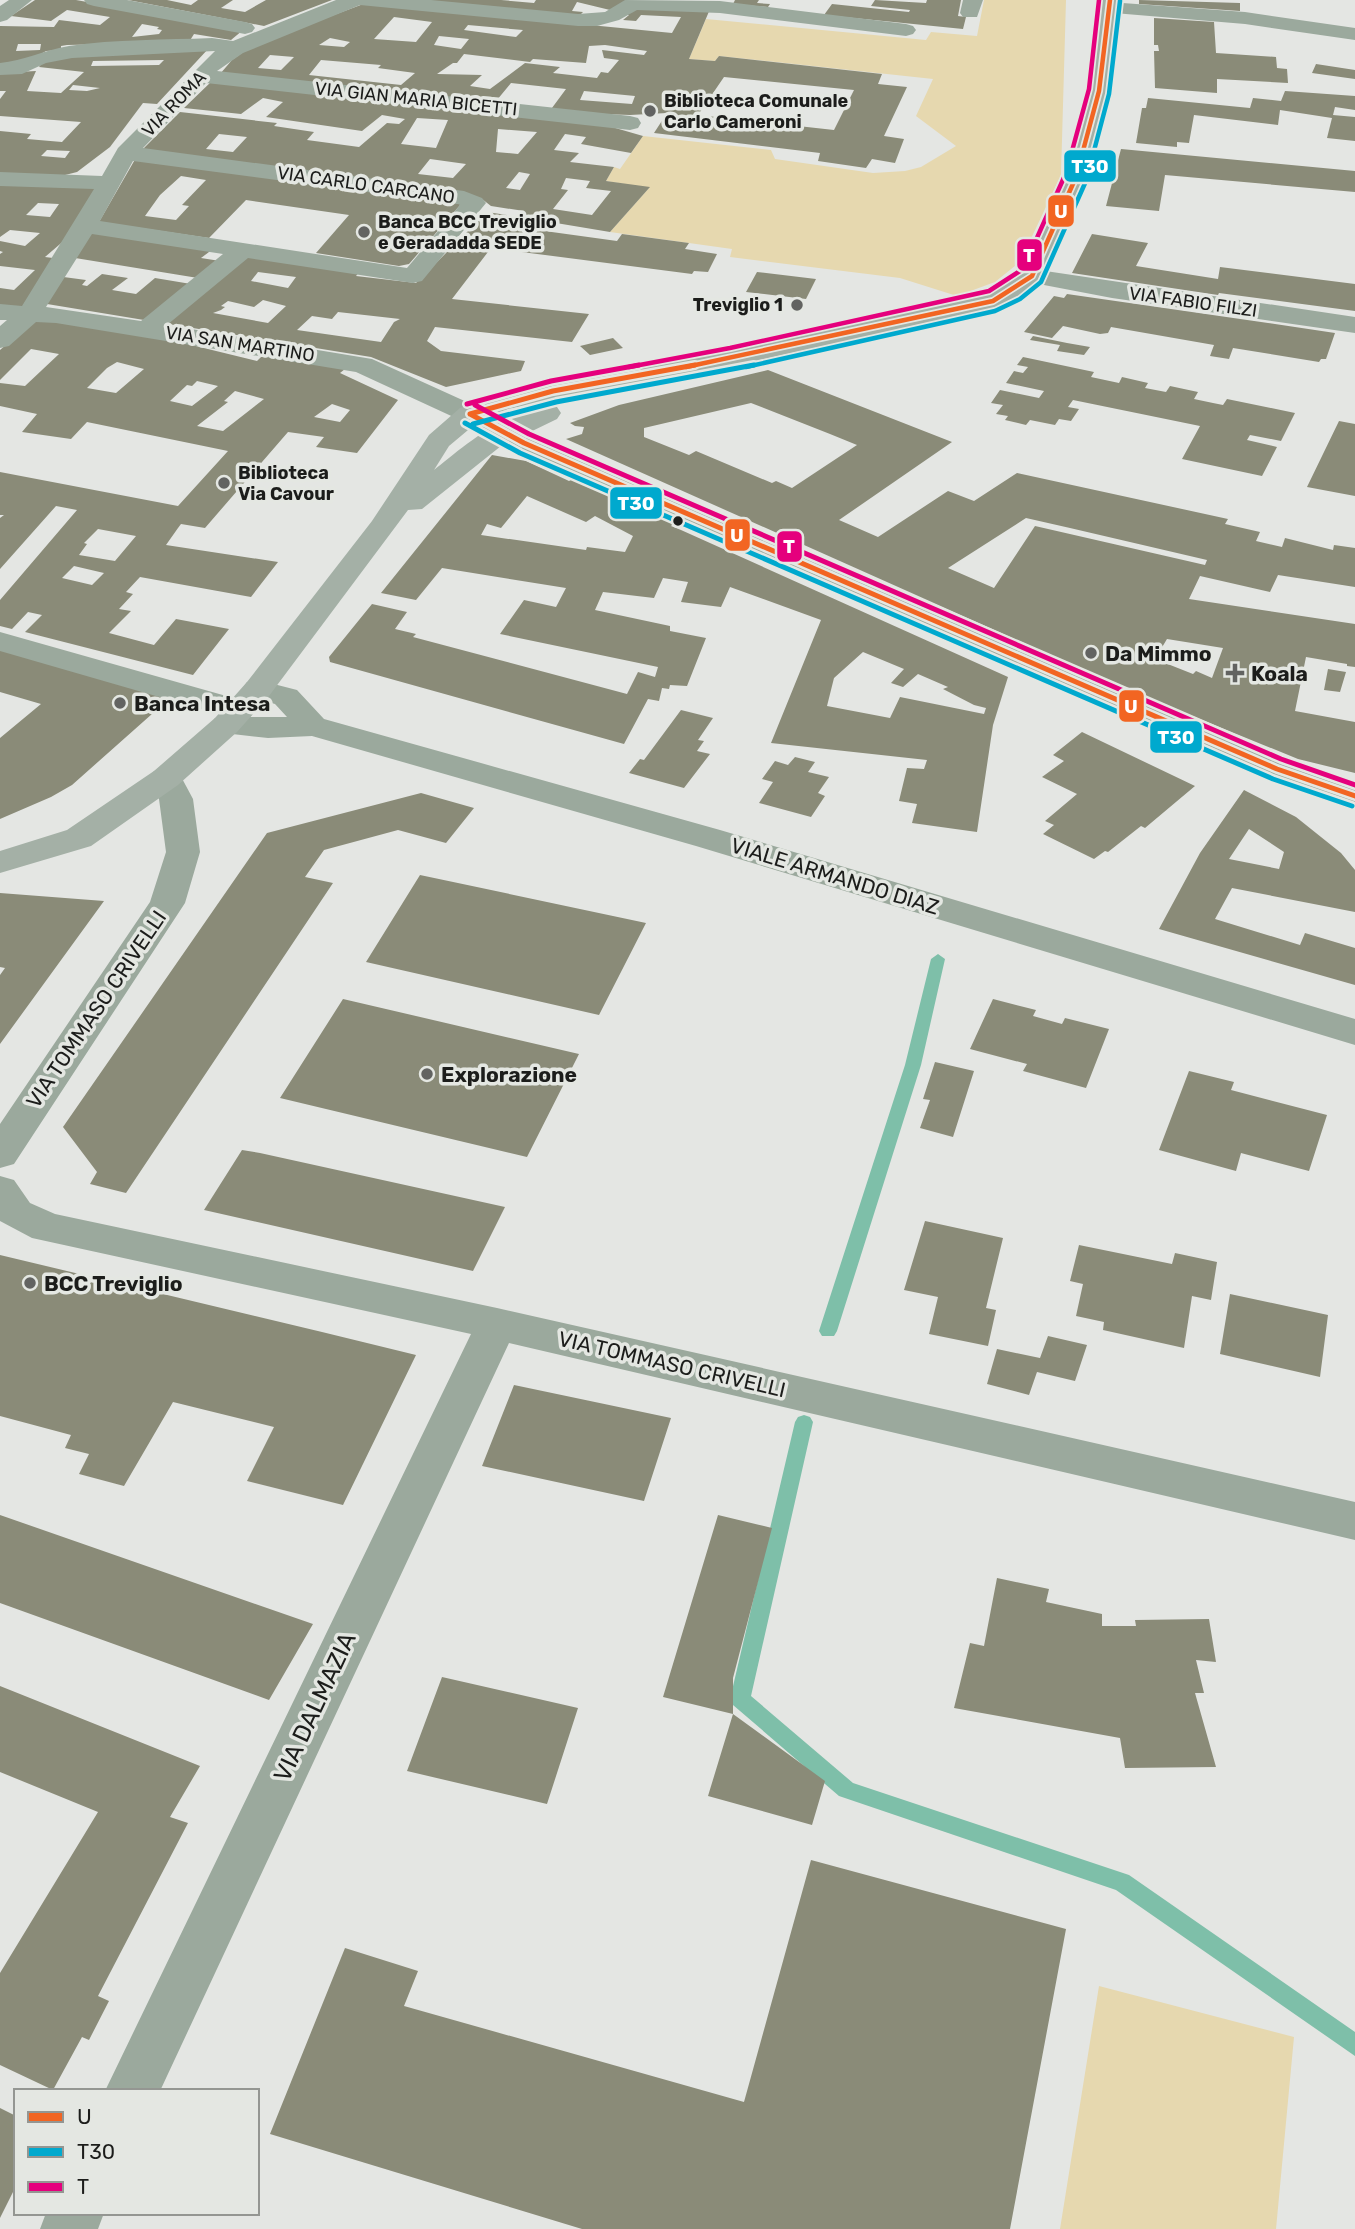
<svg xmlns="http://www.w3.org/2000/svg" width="1355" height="2229" font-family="Rubik,sans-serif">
  <rect width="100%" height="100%" fill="#e4e6e3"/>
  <path fill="#e6d8af" d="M984 0H1066L1061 175 1020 262 995 282 957 296 900 278 730 257 732 249 610 232 649 188 606 181 614 167 620 169 643 136 771 150 775 159 873 173 905 171 921 167 956 146 916 116 933 79 719 56 715 61 689 59 706 19 926 40 931 32 977 36Z
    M1099 1986 1294 2037 1276 2229H1060Z"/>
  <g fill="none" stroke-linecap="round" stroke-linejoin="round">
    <path fill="#7ebfa9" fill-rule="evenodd" d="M938 954 945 959 921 1065 837 1331 834 1336H822L819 1331 905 1065 931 959Z
      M804 1415 810 1417 813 1422 751 1696 853 1783 1129 1875 1355 2032V2056L1116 1890 839 1796 733 1705 730 1699 795 1422 798 1417Z"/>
  </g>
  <path fill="#8a8b78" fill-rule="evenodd" d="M35 0H76L243 30 231 40 194 34 189 42 67 45 61 46V50L46 51 29 61 0 65V26L54 27 59 20 100 25 110 17 67 10 51 21 11 16ZM142 24 159 27 157 29 162 30 159 34 132 37ZM18 44H41L40 50 16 51Z
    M128 0H167L191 5 198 0H233L221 8 245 12 266 0H332L264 26Z
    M410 0H501L534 3 536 0H628L610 10 577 2 572 11 583 12 578 17Z
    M735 0H759L757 3 770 4 768 7 733 4Z
    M875 0 926 3 927 0H961L958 16 966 17 963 29 824 15 832 4 909 12 910 10 871 6Z
    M1139 0 1240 3V11L1139 4Z
    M366 3 672 33 681 17 641 15 636 21 623 20 629 15H623L633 8 710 9 689 59 715 61 719 56 882 74 878 84 907 87 884 136 904 139 895 163 872 159 866 168 818 161 820 153 654 133 667 113 630 115 549 112 566 89 511 83 492 106 220 74 232 60 253 45ZM394 17 432 22 416 42 374 39ZM468 25 523 30 516 37 464 30ZM439 36 469 39 461 49 434 45ZM330 38 350 42 344 47 319 45ZM605 45 647 51 644 55 602 50 604 58 619 60 608 73 601 72 597 78 553 73 560 67 525 63 490 89 470 86 482 75 437 74 453 63H457L464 54 530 62 533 59 586 63 589 46ZM270 55 294 57 281 70 258 68ZM321 60 381 65 378 68 415 73 401 85 309 75ZM724 77 854 90 834 130 698 115ZM584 91 635 96 632 104 580 100Z
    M1154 18 1214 22 1216 53 1276 57 1277 68 1287 69 1288 83 1217 79V93L1155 88 1154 51H1159L1158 45H1154Z
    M209 48 157 104 143 103 110 147 77 172 65 175H0V131L31 134 27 139 62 142 81 122 0 116V99L6 91H0V73L36 71 27 91 61 93 84 72 39 67 45 59ZM164 60 159 65 91 66 93 61ZM73 85 100 88 87 91 69 90ZM47 150 70 151 65 158 41 156Z
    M1316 64 1355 70V79L1312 73Z
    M213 80 598 123 643 136 631 153 581 144 586 137 565 134 554 150 579 153 570 162 614 167 606 181 650 187 610 232 538 220 530 229 617 241 622 234 689 243 685 249 717 254 708 272 694 271 692 274 491 248 452 299 589 314 572 342 435 327 427 341 441 351 525 361 521 371 446 387 371 357 162 323 247 253 361 270 356 276 416 283 487 212 519 217 524 211 491 206 482 199 142 150 180 112 277 123 274 126 314 132 307 140 359 147 387 123 399 124 405 119 382 115 362 131 266 117 283 102 263 98 241 114 184 108ZM417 118 448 120 436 148 401 144ZM498 129 537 132 518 154 496 152ZM219 134 247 137 233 152 206 149ZM430 159 466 164 453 178 418 174ZM519 172 530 174 520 190 506 188ZM566 178 590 181 586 188 611 191 592 215 553 209 568 190 561 189ZM258 272 296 277 288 288 251 281ZM263 300 286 306 268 323 213 313 221 310 225 307 221 306 228 301 254 307ZM338 312 400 319 394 322 381 342 297 330 312 316 332 319Z
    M1285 91 1355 96V110L1335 107 1333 115 1355 117V141L1327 138 1332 118 1280 110 1278 125 1194 115 1189 143 1177 142V147L1136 143 1142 108H1146L1148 98 1250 108 1253 98 1281 101Z
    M1121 149 1355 171V192L1165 175 1159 211 1106 206Z
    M137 156 461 204 409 264 399 266 316 253 349 215 246 200 209 238 99 222ZM181 176 206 180 182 205 189 206 176 220 145 216 160 195Z
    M0 183 105 187 81 226 45 257 53 258 21 309 0 307V288L14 290 35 270 0 266V254L3 252 0 251V241L25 246 40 233 10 230 0 237ZM38 203 59 204 50 217 26 215Z
    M91 231 213 249 201 258 220 261 198 278 69 257Z
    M1092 234 1148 243 1136 266 1218 279 1220 267 1355 284V311L1219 293 1218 295 1072 273Z
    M757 272 816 279 806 299 746 292Z
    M102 274 128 278 112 290 136 294 155 278 191 284 144 320 41 303 56 276 86 280 82 285 87 286Z
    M1067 294 1268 323 1335 333 1326 359H1321L1319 362 1233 348 1229 359 1210 356 1214 345 1111 327 1108 333 1100 334 1063 326 1052 338 1024 332 1054 296 1064 298Z
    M37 318 167 339 257 361 263 355 345 369 340 373 398 400 357 453 316 447 324 437 288 432 205 528 181 524 178 528 166 545 278 562 251 597 140 577 126 592 133 594 119 609 131 611 109 633 154 645 176 619 229 629 193 675 25 632 42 615 28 612 12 629 0 626V600L77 510 56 506 0 569V518L4 515H0V472L178 506 228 451 87 422 71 439 22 432 37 414 0 406V383L25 386 59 354 31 349 0 380V350ZM117 362 144 369 116 393 87 388 107 368ZM197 381 218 386 192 406 170 401 187 385 192 386ZM235 391 264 399 223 431 197 426 228 402 224 401ZM332 404 350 410 340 422 314 417ZM98 529 136 536 115 561 79 555 87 544 84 543ZM74 566 104 573 92 585 62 578Z
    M1033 336 1067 343 1090 347 1084 355 1057 351 1060 345 1030 340Z
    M613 338 623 348 590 355 580 346Z
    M1023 357 1094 372 1091 377 1119 383 1122 377 1148 383 1145 388 1166 392 1170 386 1198 392 1194 399 1213 403 1223 405 1227 399 1295 413 1281 441 1250 435 1247 440 1277 447 1262 476 1182 459 1200 426 1073 400 1068 407 1079 409 1071 421 1059 419 1055 425 1030 420 1026 425 1005 420 1008 416 996 414 1003 405 991 403 1000 390 1039 398 1044 391 1006 383 1014 371 1023 373 1028 367 1017 365Z
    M768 370 952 442 839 520 878 537 948 491 974 501 1017 473 1228 519 1225 524 1260 532 1256 541 1282 547 1285 538 1333 550 1334 545 1355 548V587L1278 575 1270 592 1200 576 1189 599 1355 624V667L1347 666V664L1306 657 1295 711 1355 722V773L1298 759 1136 693 566 439 582 434 584 427 575 426 570 423 619 405ZM751 403 830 434 857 445 792 488 776 481 772 483 696 451 689 455 644 437V428ZM1026 518 1070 528 1207 560 1205 565 1035 526 994 588 948 568ZM1167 639 1223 648 1212 678 1196 671 1193 674 1155 659Z
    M1339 421 1355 424V496L1307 487Z
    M492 455 526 461 569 481 575 478 675 522 671 526 681 530 1008 677 993 725 977 832 912 823 917 804 899 801 906 772 907 768 924 769 927 760 771 743 821 620 730 587 721 607 681 602 688 582 663 578 654 598 603 592 595 610 670 626V631L706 638 687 686 670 685 669 689 662 688 659 701 648 699 624 744 330 662 329 657 372 604 407 612 395 629 416 634 413 637 627 694 638 672 655 677 658 667 500 634 524 600 556 607 566 588 442 568 416 600 381 593ZM527 496 586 522 595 516 633 536 625 552 587 547 586 550 481 535 487 524 501 528ZM863 652 904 669 891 683 903 687 918 674 948 687 943 689 974 705 986 708 984 714 900 697 890 718 827 706 834 678Z
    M0 647 170 698 72 785 51 797 0 819V738L41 704 0 692Z
    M1328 669 1346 672 1340 692 1324 690Z
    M681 710 713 718 698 740 704 741 697 751 710 754 684 788 629 773 640 759 644 760Z
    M1082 732 1195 786 1145 828 1141 826 1108 852 1105 851 1094 859 1043 834 1054 825 1045 821 1077 794 1042 777 1064 761 1053 755Z
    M795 757 815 762 808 772 829 777 818 793 825 796 811 817 759 803 773 782 762 779 775 761 788 765Z
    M1244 790 1296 817 1341 853 1355 870V912L1232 888 1215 919 1300 945 1305 933 1355 948V985L1159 929 1200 853ZM1249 829 1284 852 1279 869 1229 859Z
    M421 793 474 808 446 843 398 830 324 850 305 877 333 883 126 1193 90 1184 97 1172 63 1127 267 833Z
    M420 875 646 923 599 1015 366 962Z
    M0 893 104 901 0 1044V975L5 968 0 967Z
    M343 999 579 1054 527 1157 280 1098Z
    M993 999 1036 1010 1033 1016 1062 1024 1065 1018 1109 1029 1086 1088 1023 1071 1027 1064 970 1049Z
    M935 1062 974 1071 953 1137 920 1128 930 1100 923 1099Z
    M1189 1071 1234 1082 1231 1090 1327 1115 1309 1171 1241 1153 1236 1171 1159 1150Z
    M242 1150 260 1153 505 1207 473 1271 204 1210Z
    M925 1221 1003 1238 986 1308 996 1310 988 1346 929 1334 938 1297 904 1290Z
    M1079 1245 1172 1264 1175 1253 1217 1262 1211 1300 1192 1296 1184 1348 1103 1330 1104 1322 1076 1316 1083 1284 1070 1281Z
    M0 1255 322 1332 416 1355 343 1505 247 1481 274 1427 173 1402 124 1486 79 1474 89 1454 65 1448 71 1435 0 1416Z
    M1230 1294 1328 1315 1320 1377 1220 1354Z
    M1048 1336 1087 1345 1075 1381 1037 1372 1029 1395 987 1384 997 1349 1040 1358Z
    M514 1385 671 1418 644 1501 482 1466Z
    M0 1515 313 1624 269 1700 0 1603Z
    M718 1515 772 1528 733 1678V1714L663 1697Z
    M997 1578 1049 1589 1046 1602 1102 1614V1626H1136L1135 1620 1209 1619 1216 1662 1196 1660 1204 1693H1195L1216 1767 1125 1768 1120 1738 954 1708 970 1643 984 1646Z
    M442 1677 578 1708 547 1804 407 1771Z
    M0 1686 200 1766 170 1817 188 1823 98 1996 109 2001 89 2040 82 2037 53 2090 0 2065V1973L98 1812 0 1772Z
    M733 1714 825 1781 812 1825 708 1796Z
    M811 1860 1066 1929 1010 2229H582L270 2134 345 1948 418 1971 404 2006 744 2102Z
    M0 2108 16 2116V2186L0 2218Z"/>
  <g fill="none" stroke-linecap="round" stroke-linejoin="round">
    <path fill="#9ba99d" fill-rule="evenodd" d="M9 0H32L7 20 0 22V6Z
      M84 0H127L245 22 252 24 255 28 252 32 245 34 94 6 87 4Z
      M336 0H431L578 14 605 12 625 0 720 1 906 24 913 26 916 30 913 34 906 36 720 13 637 10 619 20 597 26H578L360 5 243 53 217 71 630 116 638 118 641 123 638 128 630 130 206 83 143 148 464 191 482 198 486 203 422 281 413 283 248 258 167 325 372 359 480 408 534 437 1289 762 1355 785V806L1265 776 514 449 460 420 356 372 56 323 36 322 9 346 0 348V326L7 320H0V304L22 306 94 189 0 186V172L102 176 118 148 215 51 72 58 46 63 22 74 0 75V63C23 61 45 50 69 46 115 39 165 40 212 38L233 41ZM133 161 458 204 460 205 407 268 100 221ZM92 234 223 254 141 321 46 307Z
      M963 0H983L977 17H963L960 13Z
      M1109 2 1245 12 1355 28V40L1245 24 1102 12 1099 8 1102 4Z
      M1032 269 1355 317V333L1112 298 1023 281 1020 276 1023 271Z
      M0 632 251 703 256 710 250 717H287L275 704 247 696 242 689 247 682 258 680 297 690 324 719 720 830 1355 1019V1045L696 846 312 736 268 738 215 732 210 725 215 718 225 716 0 651Z
      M166 768 178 771 193 799 200 852 185 903 14 1164 0 1168V1124L150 902 166 852 159 799 149 778 154 771Z
      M0 1176 14 1180 30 1203 55 1214 497 1308 1355 1502V1540L509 1343 160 2091H105L471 1334 32 1238 0 1221Z
      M46 2213H104L98 2229H40Z"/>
    <path fill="#a4b0a6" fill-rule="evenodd" d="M1100 0H1120L1110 91 1088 177 1041 281 1023 295 993 309 696 374 508 409 480 420 449 446 434 470C461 448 520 398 557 407L561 413 557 419 501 446 422 509 408 510 269 696 237 732 178 785 91 846 0 873V851L67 830 154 771 215 718 247 682 372 521 429 435 460 408 490 397 549 384 696 358 985 295 1021 272 1064 177 1088 91Z"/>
    <g stroke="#e4e7e2" stroke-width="8">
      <path id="bus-1-far1" d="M686 367 993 301 1032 276 1076 177 1099 91 1110 0"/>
    </g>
    <g stroke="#e4e7e2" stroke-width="10">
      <path id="bus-1" d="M470 414 524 443 1277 769 1355 796
        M470 414 553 391 695 365"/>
    </g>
    <g stroke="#e4e7e2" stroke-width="8">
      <path id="bus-2-far1" d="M746 367 995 311 1020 299 1041 282 1086 181 1109 94 1120 1"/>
    </g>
    <g stroke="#e4e7e2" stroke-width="10">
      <path id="bus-2" d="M465 423 520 453 1273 779 1352 806
        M473 424 556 402 754 365"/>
    </g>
    <g stroke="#e4e7e2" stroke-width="8">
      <path id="bus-3-far1" d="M629 367 730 348 989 291 1023 269 1066 173 1089 89 1099 0"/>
    </g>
    <g stroke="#e4e7e2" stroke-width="10">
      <path id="bus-3" d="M467 404 551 381 639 365
        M475 405 529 434 1281 759 1355 785"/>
    </g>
    <use href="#bus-1-far1" stroke="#f26522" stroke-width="4.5"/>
    <use href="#bus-1" stroke="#f26522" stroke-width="5"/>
    <use href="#bus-2-far1" stroke="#00a9ce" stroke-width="4.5"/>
    <use href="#bus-2" stroke="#00a9ce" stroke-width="5"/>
    <use href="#bus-3-far1" stroke="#e5007d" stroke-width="4.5"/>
    <use href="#bus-3" stroke="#e5007d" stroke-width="5"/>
  </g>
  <g fill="#626361" stroke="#e4e7e2" stroke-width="2.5">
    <circle cx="650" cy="111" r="7"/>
    <circle cx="364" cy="232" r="7"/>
    <circle cx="797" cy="305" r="7"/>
    <circle cx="224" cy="483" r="7"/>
    <circle cx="1091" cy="653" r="7"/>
    <path d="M1231.5 662.5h7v7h7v7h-7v7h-7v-7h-7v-7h7z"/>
    <circle cx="120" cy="703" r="7"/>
    <circle cx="427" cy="1074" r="7"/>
    <circle cx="30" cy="1283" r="7"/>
  </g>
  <circle fill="#1c1d1b" stroke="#e4e7e2" stroke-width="2.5" cx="678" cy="521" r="6"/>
  <g text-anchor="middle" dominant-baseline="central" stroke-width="7" stroke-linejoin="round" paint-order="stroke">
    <g font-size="18" fill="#1c1d1b" stroke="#e4e7e2">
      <text transform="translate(416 99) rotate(6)">VIA GIAN MARIA BICETTI</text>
      <text transform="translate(174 104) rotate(-46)">VIA ROMA</text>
      <text transform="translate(366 185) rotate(8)">VIA CARLO CARCANO</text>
      <text transform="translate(1193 302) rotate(8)">VIA FABIO FILZI</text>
      <text transform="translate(240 344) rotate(9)">VIA SAN MARTINO</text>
    </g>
    <g font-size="18" font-weight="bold" fill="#1c1d1b" stroke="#e4e7e2" text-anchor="start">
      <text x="664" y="101">Biblioteca Comunale<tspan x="664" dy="21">Carlo Cameroni</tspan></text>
      <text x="378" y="222">Banca BCC Treviglio<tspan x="378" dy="21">e Geradadda SEDE</tspan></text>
      <text x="783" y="305" text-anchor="end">Treviglio 1</text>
      <text x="238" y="473">Biblioteca<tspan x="238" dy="21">Via Cavour</tspan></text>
    </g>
    <g font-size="21" font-weight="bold" fill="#1c1d1b" stroke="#e4e7e2" text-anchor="start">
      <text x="1105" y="653">Da Mimmo</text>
      <text x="1251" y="673">Koala</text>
      <text x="134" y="703">Banca Intesa</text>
      <text x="441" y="1074">Explorazione</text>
      <text x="44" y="1283">BCC Treviglio</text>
    </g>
    <g font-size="21" fill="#1c1d1b" stroke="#e4e7e2">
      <text transform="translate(835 876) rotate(17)">VIALE ARMANDO DIAZ</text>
      <text transform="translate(96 1009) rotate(-56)">VIA TOMMASO CRIVELLI</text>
      <text transform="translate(672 1364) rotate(13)">VIA TOMMASO CRIVELLI</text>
    </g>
    <g font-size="24" fill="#1c1d1b" stroke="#e4e7e2">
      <text transform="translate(315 1707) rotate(-65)">VIA DALMAZIA</text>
    </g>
  </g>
  <g stroke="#e4e7e2" stroke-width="2.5">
    <rect x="1063" y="149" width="54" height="34" rx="7" fill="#00a9ce"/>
    <rect x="1047" y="194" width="28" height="34" rx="7" fill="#f26522"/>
    <rect x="1016" y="238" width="27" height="34" rx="7" fill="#e5007d"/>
    <rect x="609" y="486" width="54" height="34" rx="7" fill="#00a9ce"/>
    <rect x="724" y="518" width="27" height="34" rx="7" fill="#f26522"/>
    <rect x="776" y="530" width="27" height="33" rx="7" fill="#e5007d"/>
    <rect x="1118" y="689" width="27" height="34" rx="7" fill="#f26522"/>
    <rect x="1149" y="720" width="54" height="34" rx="7" fill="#00a9ce"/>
  </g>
  <g font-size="19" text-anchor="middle" font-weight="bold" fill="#fff">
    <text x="1090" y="173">T30</text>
    <text x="1061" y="218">U</text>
    <text x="1029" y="262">T</text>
    <text x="636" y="510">T30</text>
    <text x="737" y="542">U</text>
    <text x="789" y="553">T</text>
    <text x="1131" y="713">U</text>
    <text x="1176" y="744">T30</text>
  </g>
  <rect x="14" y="2089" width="245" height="126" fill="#e4e7e2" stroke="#949692" stroke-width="2"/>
  <rect x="28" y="2112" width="35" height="10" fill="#f26522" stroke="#949692" stroke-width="2"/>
  <text x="77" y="2124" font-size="21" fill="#1c1d1b">U</text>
  <rect x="28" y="2147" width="35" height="10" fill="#00a9ce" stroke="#949692" stroke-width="2"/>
  <text x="77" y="2159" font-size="21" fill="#1c1d1b">T30</text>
  <rect x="28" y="2182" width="35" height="10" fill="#e5007d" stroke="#949692" stroke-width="2"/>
  <text x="77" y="2194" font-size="21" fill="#1c1d1b">T</text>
</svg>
